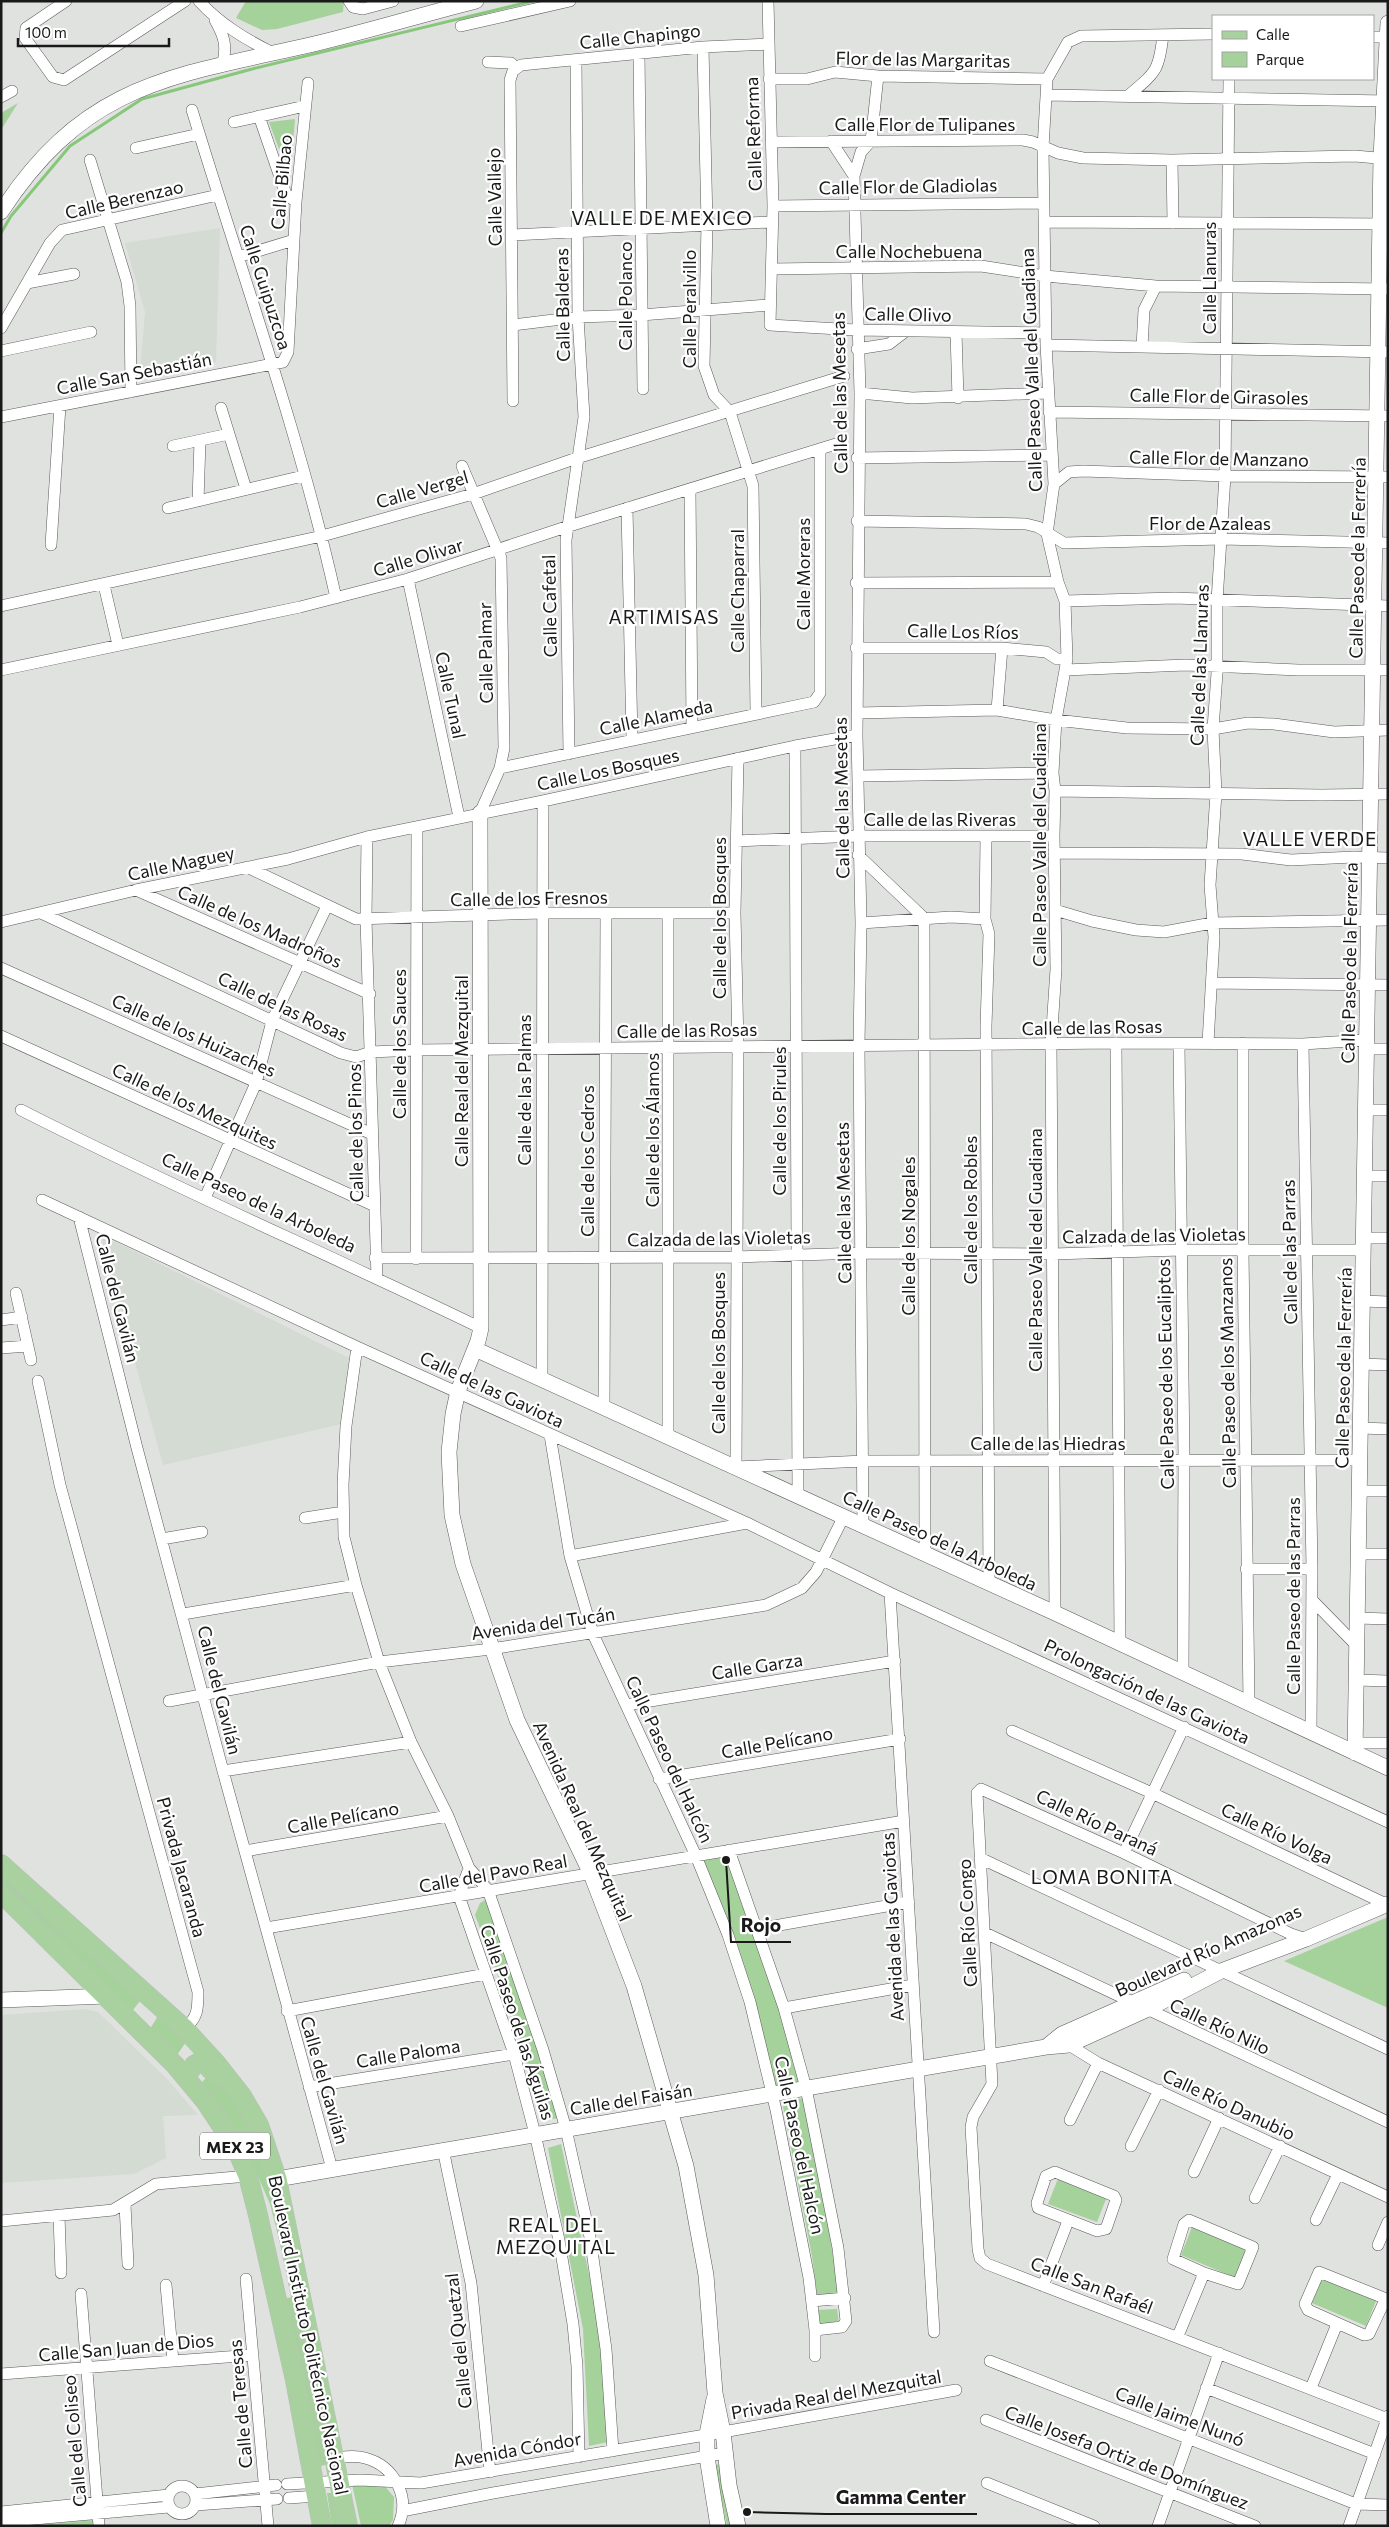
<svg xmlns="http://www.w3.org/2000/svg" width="1389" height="2527" font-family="Commissioner,sans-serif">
  <rect width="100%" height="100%" fill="#e0e2e0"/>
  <path fill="#d4dbd2" d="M220 228 216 362 140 372 145 312 125 243Z
    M100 1234 349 1358 342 1424 163 1465Z
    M86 2009 98 2012 167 2079 198 2115 163 2116 166 2158 134 2174 1 2183V2015Z"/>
  <path fill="#a5d19b" d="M246 1H344L343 12 277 29 262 30 236 18Z
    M18 103 1 130V113Z
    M295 119 290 179 269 122Z
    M729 1852 806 2088 772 2094 745 1974 696 1856Z
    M1 1868 140 2001 133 2010 1 1883Z
    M487 1899 531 2015 558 2118 541 2121 515 2021 475 1915 480 1903Z
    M1388 1917V2008L1284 1961Z
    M159 2014 186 2042 177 2055 150 2029Z
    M212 2072 250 2112 269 2162 285 2263 270 2204 241 2138 202 2082Z
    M803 2098 823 2194 839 2294 817 2295 812 2256 782 2101Z
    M561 2144 601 2330 608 2442 589 2446 583 2329 548 2148Z
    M1059 2176 1108 2194 1097 2222 1048 2204Z
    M1192 2227 1247 2249 1236 2278 1181 2255Z
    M1324 2274 1378 2296 1366 2326 1312 2303Z
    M295 2297 327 2464 319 2467 286 2298Z
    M837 2309 839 2324 820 2326 817 2310Z
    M723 2464 735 2526H727L715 2465Z
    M352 2484H383L394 2497 393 2520 389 2526H361Z
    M327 2493H334L338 2526H332Z
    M93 2520V2526H29Z"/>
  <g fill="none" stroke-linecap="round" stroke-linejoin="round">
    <path stroke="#87c779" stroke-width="3" d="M1 233 11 216 70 146 142 99 252 69 533 1"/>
    <g stroke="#595b58" stroke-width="12">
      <path id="minor" d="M66 1 26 28 25 38 53 77 64 80 185 1
        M199 1C220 24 245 39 273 53
        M349 1 353 7 363 9 393 1
        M768 1 773 206 770 325 856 330 1045 333
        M215 20C224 36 227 45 223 63
        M461 26 570 1
        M1373 37H1388
        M703 47 707 224 704 366 714 395 730 412 753 486 756 712
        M639 54 643 389
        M488 62 511 63 516 68
        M769 79H807L835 72 878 76 1047 79
        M1046 95 1388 101
        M1129 95C1156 72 1159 71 1163 35
        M1 97 12 91
        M192 110C241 272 299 432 336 598
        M259 116 283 186 286 194 296 202
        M234 122 305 106
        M831 141 854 176
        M771 142 1023 140 1033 142 1058 153 1083 158 1172 160 1355 156 1388 159
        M136 148 199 134
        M90 160 127 282 130 306 131 392
        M1172 160 1173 223
        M773 206 1044 203
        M1045 222 1388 224
        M513 235 771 222
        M238 257 294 240
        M772 269 981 266 1045 276 1156 286 1388 289
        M27 283 74 274
        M513 325 578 317 641 315 769 305
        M1 328 50 243 62 230 218 195
        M956 332 958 398
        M1046 345 1388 352
        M1142 347 1144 310 1156 286
        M857 349 889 344 906 331
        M1 351 91 332
        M860 393 912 398 1048 393
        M513 401 510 80 513 71 521 65 703 47 769 44
        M221 408 246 489
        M1049 412 1388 416
        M1 417 283 362 288 352 296 202 308 83
        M173 446 229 434
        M857 458 1052 455
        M462 466 501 558 504 748 500 768 480 813
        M1054 484 1069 472 1083 471 1225 476 1388 477
        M690 489 692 727
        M198 501 200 441
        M168 508 303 476
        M627 508 632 739
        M857 521 1026 524 1038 527 1064 543 1222 539 1388 543
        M51 545 60 406
        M408 579 459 817
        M856 583 1058 582
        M104 585 118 645
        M1065 601 1175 598 1388 606
        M1 606 322 536 473 494 577 458 844 376
        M856 648H1002L1046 652 1057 659H1067
        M1 670 300 607 408 579 566 527 836 444
        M1065 670 1186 665 1298 670H1388
        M997 710 1002 648
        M857 713 997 710 1056 720 1127 728 1213 729 1248 723 1274 724 1334 732 1388 730
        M795 746 798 1496
        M569 754 566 540 584 417 578 317 576 60
        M738 758 735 913 738 1046 736 1467 864 1461 1360 1460
        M500 768 814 702 820 693V450
        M858 776 1053 773
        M1055 791 1322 795 1388 794
        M367 837 366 919 377 1278
        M986 838 985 919 989 934 986 1026 989 1583
        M736 841 859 836H1054
        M1054 853 1242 854 1291 860 1354 857 1388 858
        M858 855 924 918 925 1554
        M247 867 356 919 542 913H735
        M136 890 370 994
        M1055 910 1092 921 1136 930 1164 932 1212 923 1388 920
        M41 913 341 1053 356 1057 371 1052 416 1050 1116 1043 1303 1044 1366 1040
        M668 914V1436
        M1 922 136 890 288 859 367 837 543 801 795 746 857 735
        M861 923 951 917 985 919
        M1 968 372 1134
        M1212 983 1388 985
        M1 1036 375 1206
        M1116 1043 1120 1643
        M1208 1043 1214 937 1210 885 1216 793 1213 729 1217 673V601L1225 476 1229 79
        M1243 1043V1251L1249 1703
        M1179 1044 1184 1459 1183 1673
        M1303 1044 1312 1569 1311 1732
        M1366 1049H1388
        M21 1110C172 1187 328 1254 481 1328
        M1365 1110H1388
        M1364 1176H1388
        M205 1198 256 1083 272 1021 327 906
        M42 1200 357 1347 747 1523 890 1593 1388 1822
        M79 1217 137 1448 223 1771 332 2169
        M1363 1238H1388
        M375 1258 736 1257 861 1253 1053 1254 1181 1250H1363
        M416 1259 417 828
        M16 1293 31 1360
        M1363 1301 1388 1302
        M1 1320 22 1317
        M357 1347 346 1426 343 1485 344 1537 356 1585 379 1662 411 1742 448 1816 469 1868 488 1890 543 2050 566 2129 590 2237 606 2349 613 2451
        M1 1348 28 1346
        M1362 1364 1388 1365
        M542 1379 543 801
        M38 1381 60 1485 198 1992C198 2008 198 2019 184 2028
        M604 1408 606 914
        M1361 1428 1388 1429
        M550 1435 570 1556 593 1634 696 1856 728 1935 750 2002 776 2110 809 2278 815 2330V2356
        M1360 1491H1388
        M305 1518 343 1512
        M863 1526 859 1046 861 923 857 735 860 393 854 176 861 152 871 141 878 76
        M162 1539 202 1532
        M1358 1554H1388
        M570 1556 747 1523
        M1246 1569H1312
        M890 1593 934 2332
        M1312 1600 1357 1646
        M1055 1613 1051 1044 1056 969 1054 836 1055 791 1053 773 1056 720 1067 659 1065 601 1058 582 1047 534 1054 484 1046 345 1043 148 1047 79 1068 42 1081 36 1213 34
        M183 1614 356 1585
        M1357 1618 1388 1619
        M1356 1680 1388 1681
        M169 1701 379 1662 491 1649 766 1605 802 1588 816 1572 844 1516
        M626 1705 895 1661
        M1012 1731 1152 1793 1386 1904
        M1355 1743H1388
        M223 1771 411 1742
        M659 1779 900 1739
        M729 1850 784 2008 806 2088 838 2248 846 2321 842 2327 815 2330
        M245 1851 448 1816
        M1124 1853 1184 1727
        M980 1858 1388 2049
        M469 1868 459 1896 514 2054 535 2134 559 2240 573 2324 577 2366 579 2457
        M266 1928 904 1821
        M757 1929 909 1902
        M985 1933 1388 2122
        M1306 1939 1291 1934 1124 1853 981 1789 977 1793 992 2084 973 2117 971 2127 978 2249 980 2258 987 2264 1388 2419
        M784 2008 913 1985
        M287 2011 486 1974
        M1066 2041 1069 2045 1098 2063 1388 2197
        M309 2087 514 2054
        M1070 2120 1098 2063
        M1131 2146 1159 2090
        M443 2149 471 2283 490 2472
        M1055 2172 1114 2196 1116 2200 1106 2229 1097 2231 1038 2208 1037 2203 1046 2176Z
        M1194 2172 1219 2118
        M1255 2198 1280 2146
        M125 2205 128 2264
        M59 2215 61 2273
        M1189 2220 1253 2247 1238 2284 1204 2273 1173 2259 1184 2224Z
        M1316 2220 1338 2174
        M1 2221 113 2210 156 2184 248 2176
        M1378 2245 1388 2222
        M1319 2272 1384 2298 1385 2300 1369 2334 1364 2335 1308 2310 1305 2304Z
        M246 2279 268 2526
        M166 2285 173 2361
        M1043 2286 1068 2221
        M81 2294 99 2526
        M812 2301 845 2298
        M1178 2336 1204 2273
        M990 2361 1356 2504 1388 2505
        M1 2374 253 2355
        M1206 2388 1375 2454
        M1311 2388 1337 2324
        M986 2420 1255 2526
        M334 2458C345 2457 354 2455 365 2458 395 2466 411 2498 398 2526
        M987 2483 1094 2526
        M287 2484 360 2480 421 2483 723 2432 956 2390
        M168 2500a14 14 0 1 1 28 0a14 14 0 1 1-28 0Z
        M195 2494 276 2485
        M289 2498 317 2496
        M196 2505 277 2499
        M402 2511 493 2493 725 2453
        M1 2512 169 2495
        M1 2522 169 2507
        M1158 2526 1219 2353
        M1349 2526 1388 2416"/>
    </g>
    <g stroke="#595b58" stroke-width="16">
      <path id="tertiary" d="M1 212C86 81 175 76 314 44 368 31 421 15 476 1
        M480 813 481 1328 478 1341 458 1391 453 1414 449 1452 452 1515 463 1564 517 1720 591 1874 634 1986 686 2166 706 2275 715 2393 723 2432 729 2485 738 2526
        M475 1349 1055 1613 1388 1768
        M1355 1753 1381 157 1388 23
        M1 2000 107 1996
        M1046 2047 1062 2034 1184 1980
        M277 2179 1046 2047 1069 2045 1146 2010 1221 1971 1306 1939 1388 1904
        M714 2399 707 2434V2457L718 2526"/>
    </g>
    <g stroke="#bebfbe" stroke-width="20">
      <path id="primary" d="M1 1864 184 2028 216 2063 242 2096 259 2125 277 2179 348 2526
        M1 1893 175 2065 205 2101 236 2148 248 2176 258 2215 295 2380 322 2526
        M186 2077 194 2065 199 2062 205 2064 218 2077"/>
    </g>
    <use href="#minor" stroke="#fff" stroke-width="11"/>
    <use href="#tertiary" stroke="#fff" stroke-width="15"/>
    <use href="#primary" stroke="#a8d19f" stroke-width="19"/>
  </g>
  <g text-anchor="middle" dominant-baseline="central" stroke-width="4.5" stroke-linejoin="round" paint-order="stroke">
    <rect fill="#fff" stroke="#5d5e5d" stroke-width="1" x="200" y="2132.5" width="70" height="27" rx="4"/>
    <g font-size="16" font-weight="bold" fill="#181918">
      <text x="235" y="2146">MEX 23</text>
    </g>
    <g font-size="18" fill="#181918" stroke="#fff">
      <text transform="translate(640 36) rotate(-6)">Calle Chapingo</text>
      <text transform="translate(923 59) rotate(1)">Flor de las Margaritas</text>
      <text x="925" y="124">Calle Flor de Tulipanes</text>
      <text transform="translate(753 134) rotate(-92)">Calle Reforma</text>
      <text transform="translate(281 182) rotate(-85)">Calle Bilbao</text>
      <text transform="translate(908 186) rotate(-1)">Calle Flor de Gladiolas</text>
      <text transform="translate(494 197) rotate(-91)">Calle Vallejo</text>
      <text transform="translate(124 199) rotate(-13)">Calle Berenzao</text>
      <text x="909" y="251">Calle Nochebuena</text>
      <text transform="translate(1209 278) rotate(-90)">Calle Llanuras</text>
      <text transform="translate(266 287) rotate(72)">Calle Guipuzcoa</text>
      <text transform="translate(625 296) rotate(-90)">Calle Polanco</text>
      <text transform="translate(562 305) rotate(-91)">Calle Balderas</text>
      <text transform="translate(689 309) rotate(-90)">Calle Peralvillo</text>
      <text transform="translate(908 314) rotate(1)">Calle Olivo</text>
      <text transform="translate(1031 370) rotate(-92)">Calle Paseo Valle del Guadiana</text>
      <text transform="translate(134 373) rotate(-11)">Calle San Sebastián</text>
      <text transform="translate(839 393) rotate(-91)">Calle de las Mesetas</text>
      <text transform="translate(1219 396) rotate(1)">Calle Flor de Girasoles</text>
      <text transform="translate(1219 458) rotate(1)">Calle Flor de Manzano</text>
      <text transform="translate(422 489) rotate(-16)">Calle Vergel</text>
      <text x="1210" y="523">Flor de Azaleas</text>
      <text transform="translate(418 557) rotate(-17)">Calle Olivar</text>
      <text transform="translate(1357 558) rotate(-89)">Calle Paseo de la Ferrería</text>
      <text transform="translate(803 574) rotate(-90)">Calle Moreras</text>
      <text transform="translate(737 591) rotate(-90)">Calle Chaparral</text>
      <text transform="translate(549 606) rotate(-91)">Calle Cafetal</text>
      <text transform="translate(963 631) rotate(1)">Calle Los Ríos</text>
      <text transform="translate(485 653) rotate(-91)">Calle Palmar</text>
      <text transform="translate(1199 665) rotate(-88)">Calle de las Llanuras</text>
      <text transform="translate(451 695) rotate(78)">Calle Tunal</text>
      <text transform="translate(656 717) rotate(-12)">Calle Alameda</text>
      <text transform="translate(608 769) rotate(-12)">Calle Los Bosques</text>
      <text transform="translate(841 798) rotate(-91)">Calle de las Mesetas</text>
      <text x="940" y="819">Calle de las Riveras</text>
      <text transform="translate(1039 845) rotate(-90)">Calle Paseo Valle del Guadiana</text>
      <text transform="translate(181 863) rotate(-12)">Calle Maguey</text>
      <text transform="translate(529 898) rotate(-1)">Calle de los Fresnos</text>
      <text transform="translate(719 918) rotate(-90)">Calle de los Bosques</text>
      <text transform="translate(260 926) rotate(24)">Calle de los Madroños</text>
      <text transform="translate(1349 963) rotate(-89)">Calle Paseo de la Ferrería</text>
      <text transform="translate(283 1006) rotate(25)">Calle de las Rosas</text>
      <text transform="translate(1092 1027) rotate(-1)">Calle de las Rosas</text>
      <text transform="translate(687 1030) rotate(-1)">Calle de las Rosas</text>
      <text transform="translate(194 1035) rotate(24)">Calle de los Huizaches</text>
      <text transform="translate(399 1044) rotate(-90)">Calle de los Sauces</text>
      <text transform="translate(461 1071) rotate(-90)">Calle Real del Mezquital</text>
      <text transform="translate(524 1090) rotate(-90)">Calle de las Palmas</text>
      <text transform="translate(195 1106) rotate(25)">Calle de los Mezquites</text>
      <text transform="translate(779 1121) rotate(-90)">Calle de los Pirules</text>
      <text transform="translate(652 1130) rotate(-90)">Calle de los Álamos</text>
      <text transform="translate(355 1133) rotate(-91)">Calle de los Pinos</text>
      <text transform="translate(587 1161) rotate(-90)">Calle de los Cedros</text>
      <text transform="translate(259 1202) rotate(25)">Calle Paseo de la Arboleda</text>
      <text transform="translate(843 1203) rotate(-91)">Calle de las Mesetas</text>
      <text transform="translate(970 1210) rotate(-90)">Calle de los Robles</text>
      <text transform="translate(1154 1235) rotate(-1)">Calzada de las Violetas</text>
      <text transform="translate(908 1236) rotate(-90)">Calle de los Nogales</text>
      <text transform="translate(719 1238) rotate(-1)">Calzada de las Violetas</text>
      <text transform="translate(1035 1250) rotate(-90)">Calle Paseo Valle del Guadiana</text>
      <text transform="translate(1289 1252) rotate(-91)">Calle de las Parras</text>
      <text transform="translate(118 1298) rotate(76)">Calle del Gavilán</text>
      <text transform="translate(718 1353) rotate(-90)">Calle de los Bosques</text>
      <text transform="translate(1343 1368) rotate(-89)">Calle Paseo de la Ferrería</text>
      <text transform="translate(1227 1373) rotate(-91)">Calle Paseo de los Manzanos</text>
      <text transform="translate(1165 1374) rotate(-91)">Calle Paseo de los Eucaliptos</text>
      <text transform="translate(492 1389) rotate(25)">Calle de las Gaviota</text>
      <text x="1048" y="1443">Calle de las Hiedras</text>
      <text transform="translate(940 1540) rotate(25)">Calle Paseo de la Arboleda</text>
      <text transform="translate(1293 1596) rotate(-90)">Calle Paseo de las Parras</text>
      <text transform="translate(543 1623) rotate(-8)">Avenida del Tucán</text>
      <text transform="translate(757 1666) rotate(-9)">Calle Garza</text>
      <text transform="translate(220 1690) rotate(76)">Calle del Gavilán</text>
      <text transform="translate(1147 1691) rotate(25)">Prolongación de las Gaviota</text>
      <text transform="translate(777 1742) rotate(-10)">Calle Pelícano</text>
      <text transform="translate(670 1759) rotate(65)">Calle Paseo del Halcón</text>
      <text transform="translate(343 1817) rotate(-10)">Calle Pelícano</text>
      <text transform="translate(583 1821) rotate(66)">Avenida Real del Mezquital</text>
      <text transform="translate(1097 1822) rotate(25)">Calle Río Paraná</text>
      <text transform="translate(1277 1833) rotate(25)">Calle Río Volga</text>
      <text transform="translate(182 1867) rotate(75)">Privada Jacaranda</text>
      <text transform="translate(493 1873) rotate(-10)">Calle del Pavo Real</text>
      <text transform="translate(967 1923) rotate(-93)">Calle Río Congo</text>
      <text transform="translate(892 1927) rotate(-93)">Avenida de las Gaviotas</text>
      <text transform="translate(1208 1950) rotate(-24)">Boulevard Río Amazonas</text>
      <text transform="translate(518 2022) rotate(72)">Calle Paseo de las Águilas</text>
      <text transform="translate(1220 2026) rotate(25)">Calle Río Nilo</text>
      <text transform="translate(408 2053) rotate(-9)">Calle Paloma</text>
      <text transform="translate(325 2080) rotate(74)">Calle del Gavilán</text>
      <text transform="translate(631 2099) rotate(-9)">Calle del Faisán</text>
      <text transform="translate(1229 2104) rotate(25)">Calle Río Danubio</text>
      <text transform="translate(800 2145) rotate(78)">Calle Paseo del Halcón</text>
      <text transform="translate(1092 2285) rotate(21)">Calle San Rafaél</text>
      <text transform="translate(309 2335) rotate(78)">Boulevard Instituto Politécnico Nacional</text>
      <text transform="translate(458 2341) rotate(-96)">Calle del Quetzal</text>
      <text transform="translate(126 2347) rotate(-5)">Calle San Juan de Dios</text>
      <text transform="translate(836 2394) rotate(-10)">Privada Real del Mezquital</text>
      <text transform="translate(240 2404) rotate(-95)">Calle de Teresas</text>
      <text transform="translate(1180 2416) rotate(21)">Calle Jaime Nunó</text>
      <text transform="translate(74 2441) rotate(-95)">Calle del Coliseo</text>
      <text transform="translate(517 2449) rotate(-10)">Avenida Cóndor</text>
      <text transform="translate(1127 2457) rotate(21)">Calle Josefa Ortiz de Domínguez</text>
    </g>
    <g font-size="19" letter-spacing="1" fill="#181918" stroke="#fff">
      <text x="662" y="217">VALLE DE MEXICO</text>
      <text x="664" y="616">ARTIMISAS</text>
      <text x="1310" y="838">VALLE VERDE</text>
      <text x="1102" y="1876">LOMA BONITA</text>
      <text x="556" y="2224">REAL DEL<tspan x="556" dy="22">MEZQUITAL</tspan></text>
    </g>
  </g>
  <path fill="none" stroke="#181918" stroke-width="2" d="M726 1860L731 1942H791M747 2512L826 2514H977"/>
  <g fill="#181918" stroke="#fff" stroke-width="2">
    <circle cx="726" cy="1860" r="5"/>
    <circle cx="747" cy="2512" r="5"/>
  </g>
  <g font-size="19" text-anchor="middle" font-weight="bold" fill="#181918" stroke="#fff" stroke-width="4.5" stroke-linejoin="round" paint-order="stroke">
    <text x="761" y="1932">Rojo</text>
    <text x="901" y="2504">Gamma Center</text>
  </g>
  <rect width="1389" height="2527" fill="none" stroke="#181918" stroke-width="5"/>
  <rect x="1212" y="15" width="162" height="65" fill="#ffffff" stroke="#a3a3a3"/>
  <rect x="1222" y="31" width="25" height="8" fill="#a8d19f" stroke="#a3a3a3"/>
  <text x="1256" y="40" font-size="15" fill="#181918">Calle</text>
  <rect x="1222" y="52" width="25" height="15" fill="#a5d19b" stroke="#a3a3a3"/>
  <text x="1256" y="65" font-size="15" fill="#181918">Parque</text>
  <path d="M18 38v8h151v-8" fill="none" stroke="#181918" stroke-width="2.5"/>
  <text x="25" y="38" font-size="15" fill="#181918" stroke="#ffffff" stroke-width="4" paint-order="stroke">100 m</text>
</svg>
